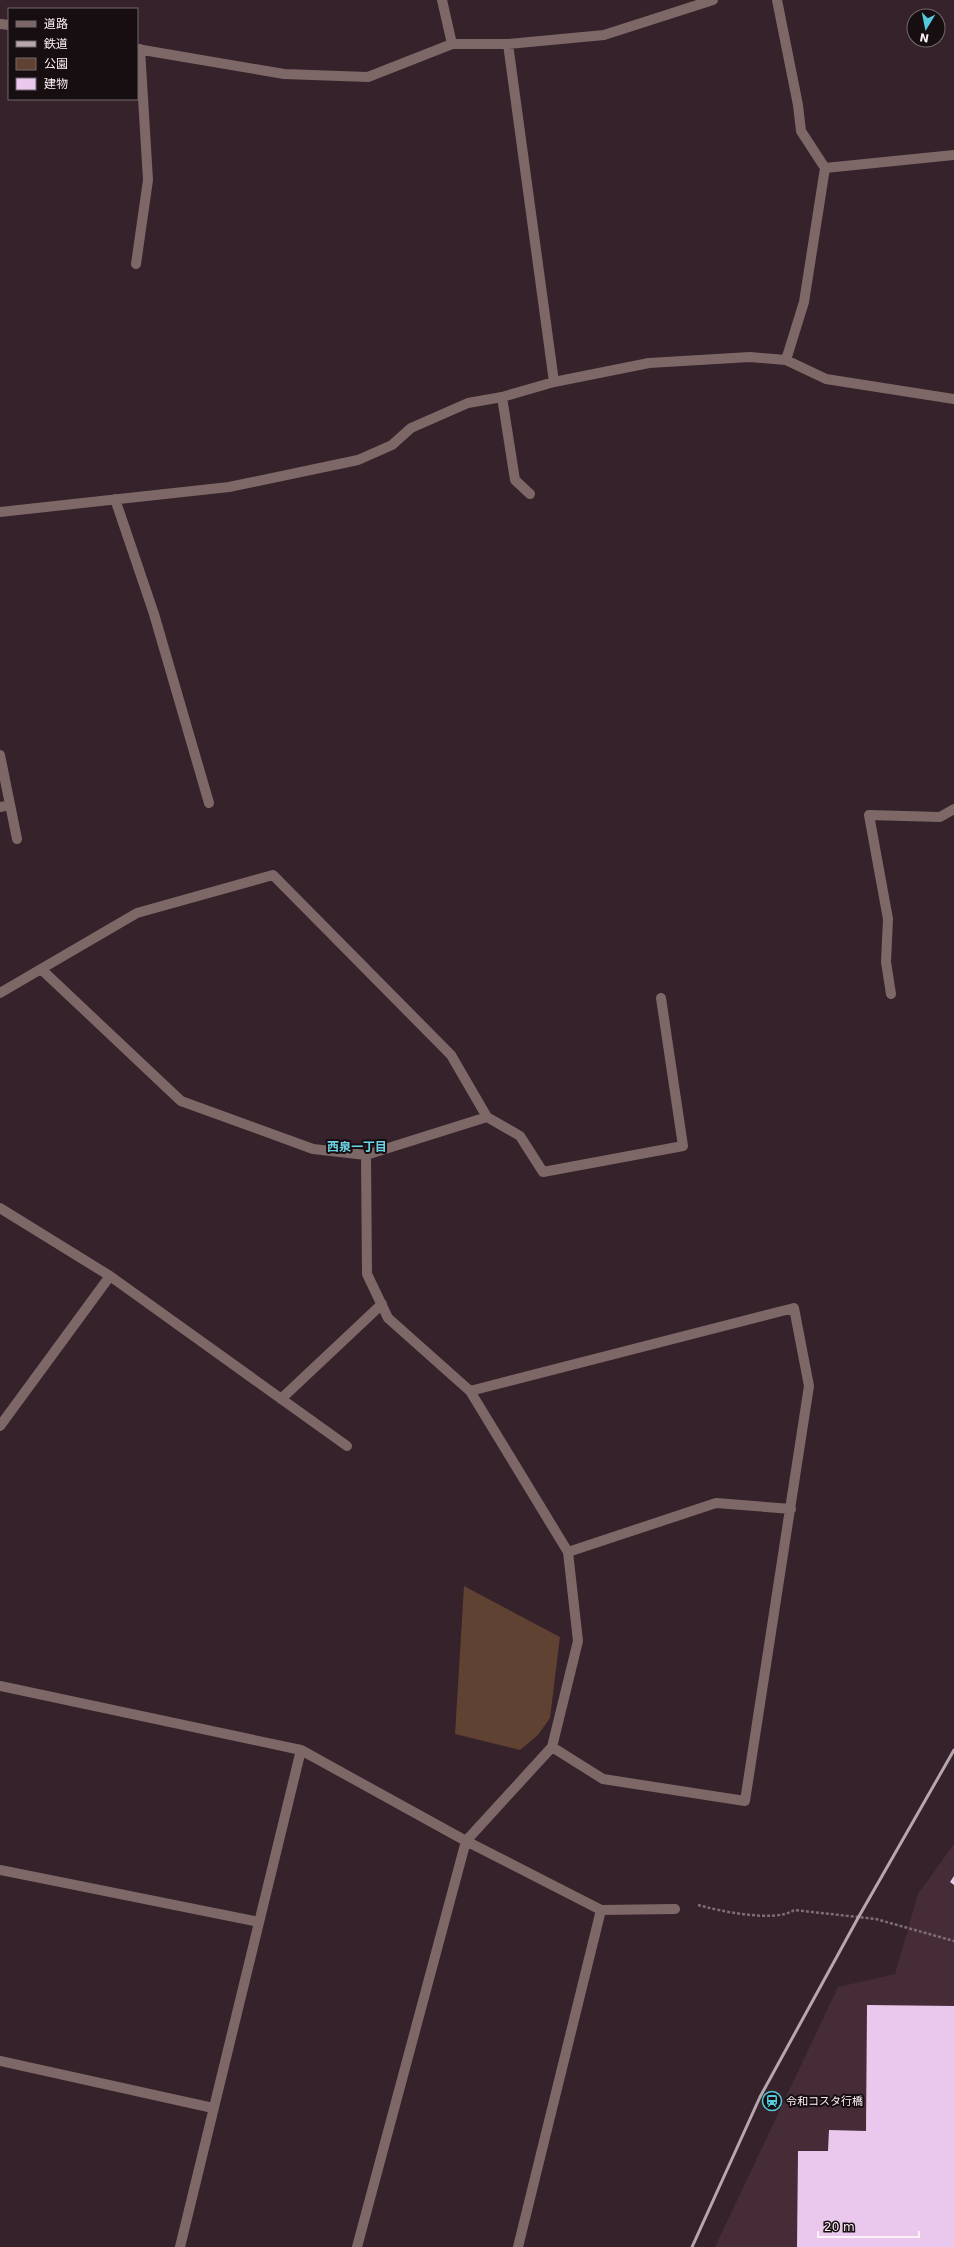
<svg xmlns="http://www.w3.org/2000/svg" width="954" height="2247" font-family="'DejaVu Sans','Noto Sans JP',sans-serif">
  <rect width="100%" height="100%" fill="#35222a"/>
  <path fill="#452c37" d="M954 1844V2247H715L838 1987 895 1974 918 1894Z"/>
  <path fill="#5f4231" d="M464 1586 560 1637 550 1718 538 1735 520 1750 455 1734Z"/>
  <path fill="#eac8ee" d="M954 1876V1885L950 1882Z
    M867 2005 954 2006V2247H797L798 2151H828L829 2130 866 2131Z"/>
  <g fill="none" stroke-linecap="round" stroke-linejoin="round">
    <path stroke="#7d6d74" stroke-width="2.5" stroke-dasharray="3 2" stroke-linecap="butt" d="M698 1905C719 1911 776 1923 794 1910L876 1919 954 1941"/>
    <path stroke="#7e6867" stroke-width="10" d="M442 0 452 44
      M777 0 798 105 801 131 825 168
      M0 24 9 25
      M508 44 554 382
      M137 49 284 74 368 77 452 44H508L604 35 713 0
      M136 264 148 180 140 49
      M786 360 804 302 825 168 954 155
      M502 397 515 480 530 494
      M115 499 154 614 209 803
      M0 512 229 487 358 460 392 445 411 428 468 403 502 397 554 382 649 363 750 357 786 360 826 379 954 399
      M0 755 17 839
      M0 807 10 805
      M0 993 41 969
      M891 994 886 962 888 919 869 815 940 817 954 809
      M366 1155 487 1117
      M0 1208 110 1276
      M470 1391 794 1308 809 1386 745 1801 603 1779 552 1747
      M281 1399 382 1304
      M0 1426 110 1276 347 1446
      M568 1552 716 1503 791 1509
      M0 1686 301 1750 466 1841 601 1910 675 1909
      M0 1870 259 1922
      M0 2061 213 2108
      M180 2247 301 1750
      M357 2247 466 1841 552 1747 578 1641 568 1552 470 1391 388 1318 367 1274 366 1155 313 1149 181 1101 41 969 137 913 273 875 451 1055 487 1117 520 1136 543 1172 683 1146 661 998
      M518 2247 601 1910"/>
    <path stroke="#b6a7ad" stroke-width="3" d="M692 2247 760 2097 858 1918 954 1750"/>
  </g>
  <defs>
    <g id="station-ring" transform="scale(1)"><circle r="9.5" fill="#170e12" stroke="#53cbdc" stroke-width="1.5"/><path d="M-3-6H3Q5-6 5-4V2Q5 4 3 4L4.5 6H3L1.5 4h-3L-3 6H-4.5L-3 4Q-5 4-5 2V-4Q-5-6-3-6ZM-3.5-4v3h7v-3ZM-3.5 1v1.5H-2V1ZM2 1v1.5H3.5V1Z" fill="#53cbdc"/></g>
  </defs>
  <g fill-rule="evenodd">
    <use href="#station-ring" x="772" y="2101"/>
  </g>
  <g text-anchor="middle" dominant-baseline="central" stroke-width="4" stroke-linejoin="round" paint-order="stroke">
    <g font-size="11" fill="#fef1f6" stroke="#170e12" text-anchor="start">
      <text x="786" y="2101">令和コスタ行橋</text>
    </g>
    <g font-size="12" font-weight="bold" fill="#6bd4e4" stroke="#170e12">
      <text x="357" y="1147">西泉一丁目</text>
    </g>
  </g>
  <rect x="8" y="8" width="130" height="92" fill="#170e12" stroke="#73696d"/>
  <rect x="16" y="21" width="20" height="6" fill="#7e6867" stroke="#73696d"/>
  <text x="44" y="28" font-size="12" fill="#fef1f6">道路</text>
  <rect x="16" y="41" width="20" height="6" fill="#b6a7ad" stroke="#73696d"/>
  <text x="44" y="48" font-size="12" fill="#fef1f6">鉄道</text>
  <rect x="16" y="58" width="20" height="12" fill="#5f4231" stroke="#73696d"/>
  <text x="44" y="68" font-size="12" fill="#fef1f6">公園</text>
  <rect x="16" y="78" width="20" height="12" fill="#eac8ee" stroke="#73696d"/>
  <text x="44" y="88" font-size="12" fill="#fef1f6">建物</text>
  <g transform="translate(926 28) rotate(190)"><circle r="19" fill="#170e12" stroke="#73696d"/>
  <path d="M0-3L7 15L0 10L-7 15Z" fill="#53cbdc"/>
  <text y="-6" font-size="11" font-weight="bold" text-anchor="middle" fill="#fef1f6">N</text>
  </g>
  <path d="M818 2231v6h101v-6" fill="none" stroke="#fef1f6" stroke-width="2"/>
  <text x="824" y="2231" font-size="12" fill="#fef1f6" stroke="#170e12" stroke-width="3" paint-order="stroke">20 m</text>
</svg>
